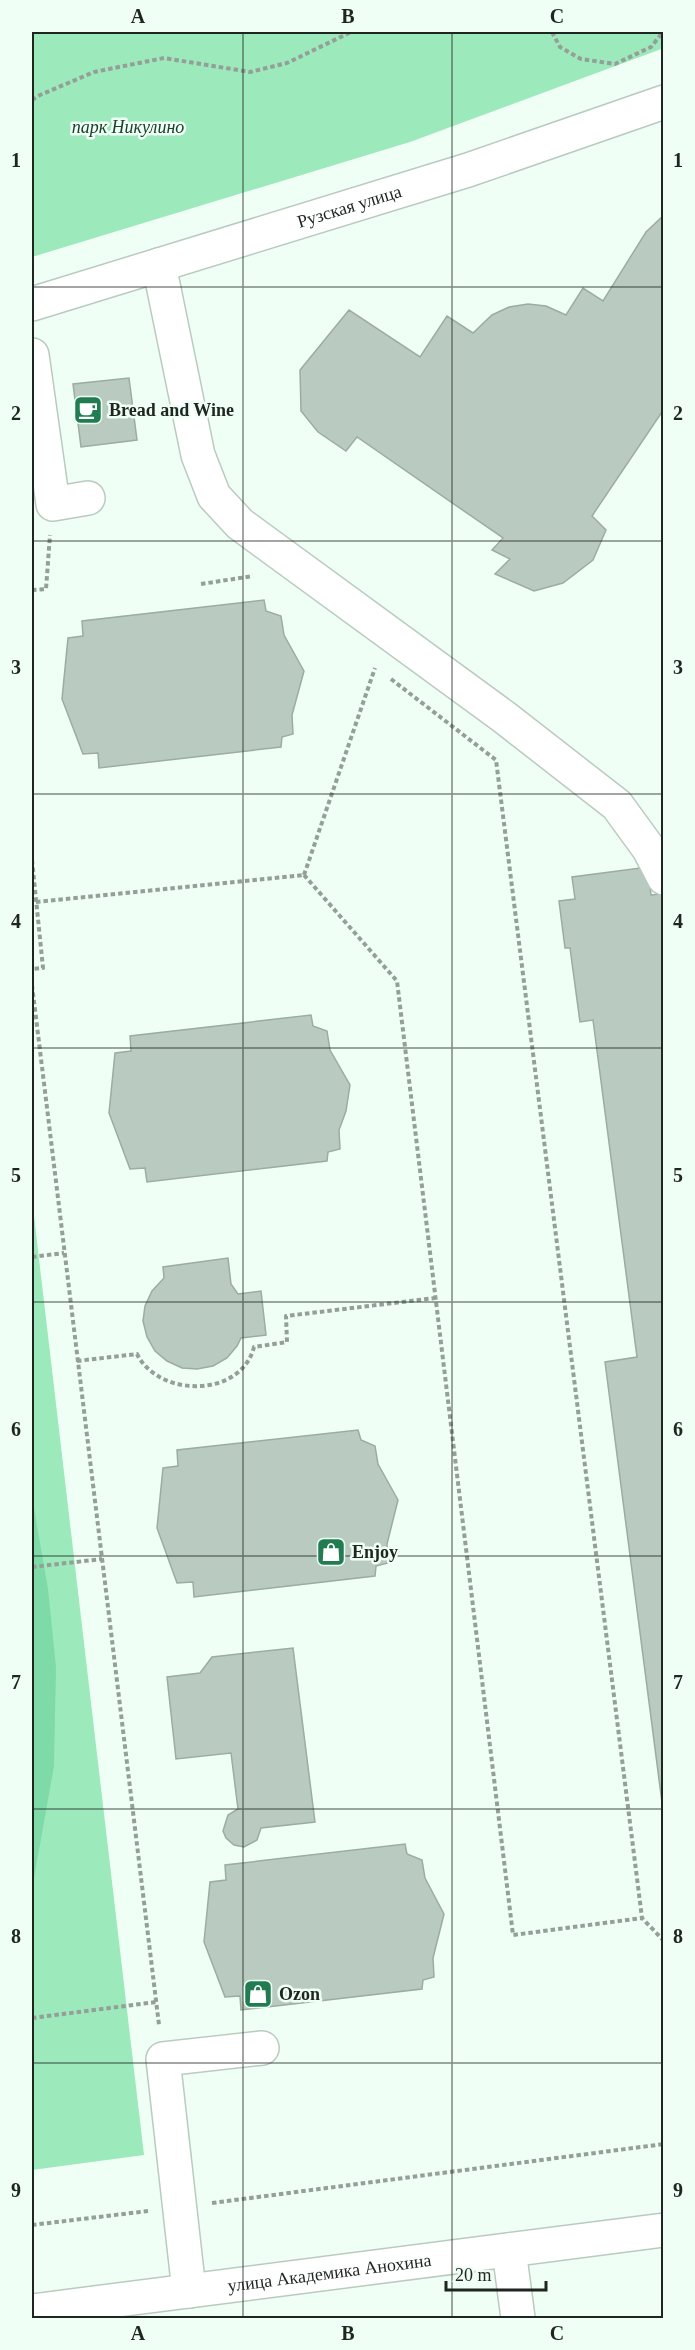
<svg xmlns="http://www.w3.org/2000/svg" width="695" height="2350" font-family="Georgia,serif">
  <rect width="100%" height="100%" fill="#f0fff5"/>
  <path fill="#9ce9bc" d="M32 32H663L664 48 410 142 32 257Z
    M32 1199 144 2155 32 2170Z"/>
  <path fill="#7edaa7" d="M32 1497 48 1589 56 1667 54 1766 32 1889Z"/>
  <path fill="#b9cbc0" stroke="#9baca1" stroke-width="1.5" d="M664 215V409L592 516 606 530 593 560 563 583 534 591 495 574 510 559 492 550 503 538 357 437 346 451 318 432 301 411 300 370 349 310 420 357 447 316 473 333 492 315 509 307 528 304 546 306 566 315 583 288 603 301 646 232Z
    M129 378 137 440 81 447 73 384Z
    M264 600 266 611 281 616 284 635 304 671 292 715 293 734 282 737 281 747 99 768 98 753 83 754 62 699 68 638 83 636 82 621Z
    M648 867 651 895 663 894 664 898V1818L605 1362 637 1357 593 1020 580 1022 570 948H565L559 901 575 899 572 877Z
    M311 1015 313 1026 327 1031 330 1050 350 1085 346 1111 339 1130 340 1149 328 1152 327 1161 147 1182 145 1168 130 1169 109 1113 115 1053 131 1051 130 1036Z
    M228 1258 231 1284 238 1294 261 1291 266 1335 241 1338 237 1346 227 1358 213 1366 197 1369 182 1368 167 1361 155 1351 147 1337 143 1321 145 1306 152 1291 164 1278 163 1267Z
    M358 1430 361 1440 375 1446 378 1464 398 1500 387 1544 388 1563 376 1566 375 1576 194 1597 193 1582 177 1583 157 1528 163 1468 178 1466 177 1450Z
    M293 1648 315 1822 261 1828 257 1840 244 1847 234 1845 226 1838 223 1831 228 1815 238 1809 231 1753 176 1759 167 1677 200 1673 212 1657Z
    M405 1844 407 1854 422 1860 425 1878 444 1914 433 1958 434 1977 423 1980 422 1989 241 2010 240 1996 225 1997 204 1942 210 1882 226 1880 225 1865Z"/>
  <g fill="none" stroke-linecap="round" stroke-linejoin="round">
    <g stroke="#b9cbbf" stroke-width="36">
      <g id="minor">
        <path d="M159 265 198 455 214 496 240 524 504 717 617 805 649 849 664 878"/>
        <path id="s1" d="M32 304 468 170 664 102"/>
        <path d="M32 355 53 504 88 498"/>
        <path d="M509 2250 518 2318"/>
        <path d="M189 2291 163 2059 262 2048"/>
        <path id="s2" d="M32 2311 664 2230"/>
      </g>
    </g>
    <path stroke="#949f97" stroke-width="4" stroke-dasharray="4.5 3" stroke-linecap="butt" d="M552 32 560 47 581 59 615 64 651 47 663 32
      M32 100 40 95 94 72 164 58 250 72 287 63 351 32
      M201 584 253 576
      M32 590 46 589 50 535
      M391 679 496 760 642 1918 664 1941
      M32 860 43 968 32 969
      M304 875 397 981 513 1935 642 1918
      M304 875 375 668
      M36 902 304 875
      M32 985 159 2025
      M32 1257 64 1253
      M77 1361 137 1354C159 1398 241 1398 254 1347L287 1342 286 1316 435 1298
      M32 1567 102 1559
      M32 2018 156 2002
      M212 2203 664 2144
      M32 2225 148 2211"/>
    <use href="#minor" stroke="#fff" stroke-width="33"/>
  </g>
  <path fill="none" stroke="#1f2521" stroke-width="1.5" stroke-opacity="0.55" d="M243 32V2318M452 32V2318M32 287H664M32 541H664M32 794H664M32 1048H664M32 1302H664M32 1556H664M32 1809H664M32 2063H664"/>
  <defs>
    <g id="cafe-square" transform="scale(1.5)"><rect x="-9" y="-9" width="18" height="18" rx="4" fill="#227c52" stroke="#f0fff5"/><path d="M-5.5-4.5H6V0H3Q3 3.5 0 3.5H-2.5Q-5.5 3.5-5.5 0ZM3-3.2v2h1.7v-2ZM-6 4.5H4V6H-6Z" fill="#fff"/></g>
    <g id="shop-square" transform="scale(1.5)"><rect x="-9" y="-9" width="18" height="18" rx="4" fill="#227c52" stroke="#f0fff5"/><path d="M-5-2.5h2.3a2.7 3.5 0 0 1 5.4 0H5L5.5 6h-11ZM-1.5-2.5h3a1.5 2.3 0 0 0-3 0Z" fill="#fff"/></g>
  </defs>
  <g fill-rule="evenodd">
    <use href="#cafe-square" x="88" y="410"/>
    <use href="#shop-square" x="331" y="1552"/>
    <use href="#shop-square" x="258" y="1994"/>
  </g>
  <g text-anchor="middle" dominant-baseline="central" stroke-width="5" stroke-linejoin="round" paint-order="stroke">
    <g font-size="18" font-style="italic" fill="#1a412c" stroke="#f0fff5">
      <text x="128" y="127">парк Никулино</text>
    </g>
    <g font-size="18" fill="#1f2521" stroke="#f0fff5">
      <text stroke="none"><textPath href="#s1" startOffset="332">Рузская улица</textPath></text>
      <text stroke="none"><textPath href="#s2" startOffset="300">улица Академика Анохина</textPath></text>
    </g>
    <g font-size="18" font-weight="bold" fill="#1f2521" stroke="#f0fff5" text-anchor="start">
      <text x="109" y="410">Bread and Wine</text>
      <text x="352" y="1552">Enjoy</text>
      <text x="279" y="1994">Ozon</text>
    </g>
  </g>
  <rect width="695" height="2350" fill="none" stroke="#f0fff5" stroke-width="66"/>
  <path d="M446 2281v9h100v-9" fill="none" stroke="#1f2521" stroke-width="3"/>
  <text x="455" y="2281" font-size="18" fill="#1f2521" stroke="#f0fff5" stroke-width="4.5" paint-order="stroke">20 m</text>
  <rect x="33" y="33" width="629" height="2284" fill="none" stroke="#1f2521" stroke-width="2"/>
  <g font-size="20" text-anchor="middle" font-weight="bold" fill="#1f2521">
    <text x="138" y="23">A</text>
    <text x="348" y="23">B</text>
    <text x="557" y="23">C</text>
    <text x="16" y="167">1</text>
    <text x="678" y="167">1</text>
    <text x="16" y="420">2</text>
    <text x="678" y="420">2</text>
    <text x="16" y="674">3</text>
    <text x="678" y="674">3</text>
    <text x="16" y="928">4</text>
    <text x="678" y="928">4</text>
    <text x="16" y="1182">5</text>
    <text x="678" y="1182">5</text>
    <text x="16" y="1436">6</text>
    <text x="678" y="1436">6</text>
    <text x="16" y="1689">7</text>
    <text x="678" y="1689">7</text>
    <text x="16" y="1943">8</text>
    <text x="678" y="1943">8</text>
    <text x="16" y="2197">9</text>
    <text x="678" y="2197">9</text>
    <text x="138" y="2340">A</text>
    <text x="348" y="2340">B</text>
    <text x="557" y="2340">C</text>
  </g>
</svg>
